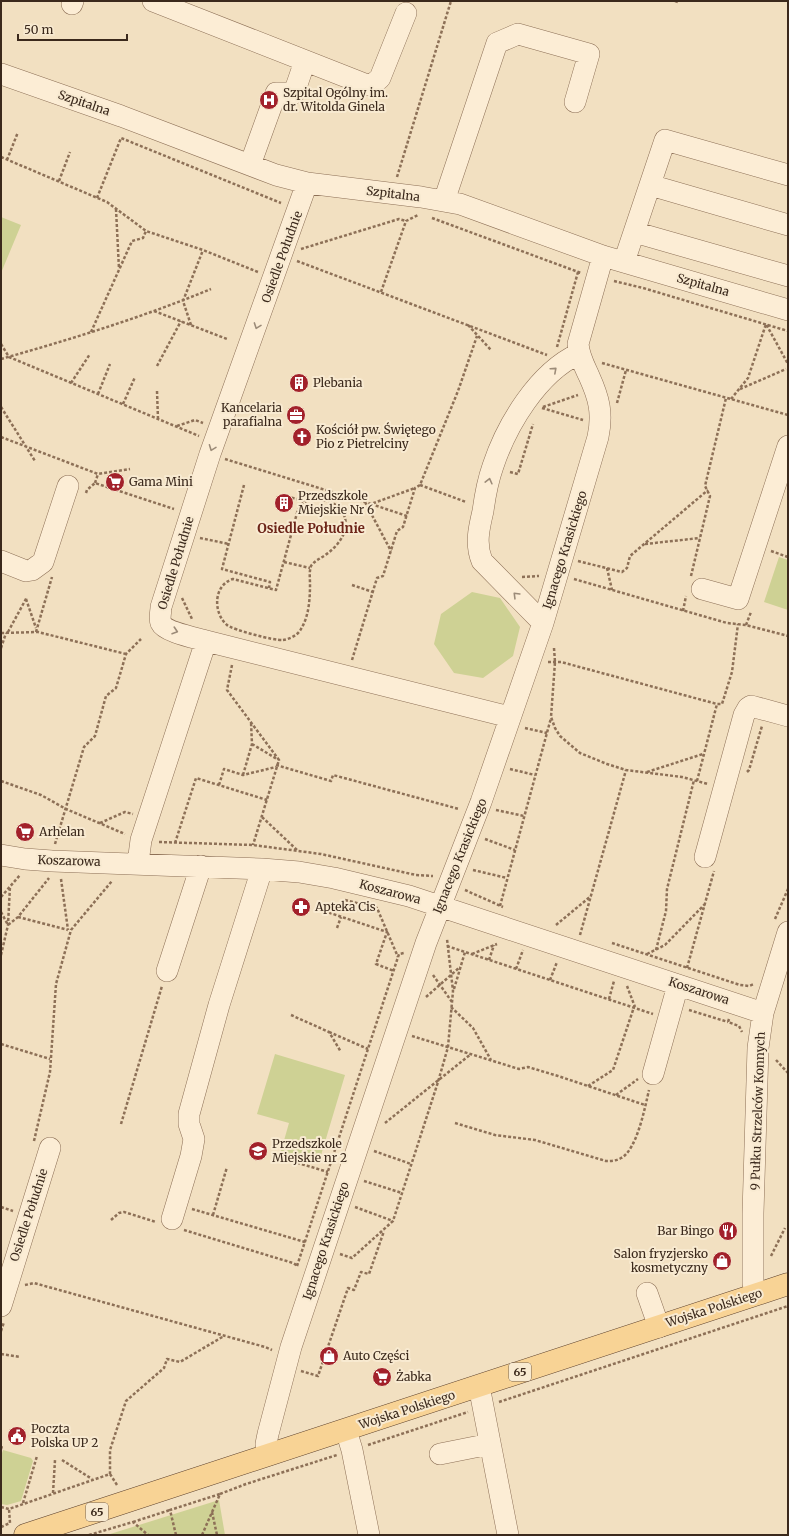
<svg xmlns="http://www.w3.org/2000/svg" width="789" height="1536" font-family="Merriweather,serif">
  <rect width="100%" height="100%" fill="#f2e0c1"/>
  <path fill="#ced194" d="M1 217 21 225 1 273Z
    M779 557 788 560V610L764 602Z
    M472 592 500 598 520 627 513 656 483 678 454 673 434 644 441 614Z
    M275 1054 345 1075 319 1162 281 1151 289 1123 257 1114Z
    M3 1450 31 1458 33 1461 21 1501 7 1505 1 1504V1456Z
    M219 1500 225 1535H107Z"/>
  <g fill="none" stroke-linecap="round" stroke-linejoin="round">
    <defs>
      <path id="minor" d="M153 1 367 85H372L380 78 406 13
        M72 4 73 1
        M1 74 121 116 276 175 307 183 421 197 460 204 603 256 788 310
        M250 165 276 93H294L305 61
        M307 183 210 454 161 607C161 612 159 618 161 623 165 632 196 638 206 641L510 717
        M650 185 788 225
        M444 201 497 43 518 34 589 54 575 102
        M634 232 788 276
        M624 262 665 140 788 175
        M1 561 26 571 32 570 43 562 68 486
        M702 589 738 599 788 446
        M543 623 482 561C475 544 479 528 483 511 485 496 488 480 493 466 507 424 538 373 578 354
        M1 855 25 859 52 861 262 869 299 872 334 878 409 896 763 1013
        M705 857 744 715 748 708 751 706 788 716
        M138 863 141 840 206 641
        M167 971 201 866
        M653 1074 678 985
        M172 1219 191 1156 194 1139 189 1124V1114L219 1005 262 869
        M647 1293 659 1327
        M756 1294 753 1283V1213L758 1048 763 1013 788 932
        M1 1306 50 1148
        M479 1386 508 1535
        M346 1430 352 1450 369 1535
        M440 1454 490 1444
        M268 1455 266 1444 268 1434 291 1347 426 943 481 802 543 623 598 437C603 413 599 398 589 376 584 365 579 356 578 344L603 256"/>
      <path id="major" d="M25 1535 788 1284"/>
    </defs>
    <use href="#minor" stroke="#8d7057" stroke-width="22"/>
    <use href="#major" stroke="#5a3e2b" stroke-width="23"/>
    <path stroke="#8d7057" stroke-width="2.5" stroke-dasharray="3 2" stroke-linecap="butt" d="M675 1 678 2
      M1 157 107 202 146 231 203 250 258 272
      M7 160 18 132
      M397 177 451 1
      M59 181 70 152
      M97 198 121 138 281 203
      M116 209 119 269
      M432 218 581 273
      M301 249 399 219 406 221
      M297 261 547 355
      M614 281 643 288 788 331
      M381 292 406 221 418 215
      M154 311 227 339
      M191 325 183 301 203 250
      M468 325 491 350
      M91 332 132 241 143 238 146 231
      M1 344 9 357 199 436
      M557 347 578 272
      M1 359C72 339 143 317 211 289
      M602 363 788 415
      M157 366 181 321
      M71 383 90 354
      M740 389 786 369
      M157 391 158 419
      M98 394 110 364
      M731 399 748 378 766 324 788 364
      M617 403 626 370
      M123 404 135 377
      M1 407 35 461
      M543 407 578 395
      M542 408 583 420
      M177 426 195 420 203 423
      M1 437 98 474 130 469
      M225 459 371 504 415 488
      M510 472 518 474 533 424
      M95 483 98 474
      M244 485 222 569 270 582 269 588
      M420 485 466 502
      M86 493 87 490 95 483 174 509
      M282 495 304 501
      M314 499C325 500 337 502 343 513 351 528 340 544 328 553 322 558 315 560 311 566 309 572 310 578 310 584 310 599 309 616 301 629 298 635 290 639 283 640 275 641 233 630 227 625 213 613 213 585 233 579L276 590 297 513C301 503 304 501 314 499Z
      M365 502 391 551
      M371 504 407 516
      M200 538 229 544
      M645 544 700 538
      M771 551 788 557
      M578 561 622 572 627 568 630 556 708 490
      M284 562 310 568
      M607 568 612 590
      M691 576 710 496 705 486 726 398
      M522 577 539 576
      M574 579 727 623 746 625 788 636
      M352 585 373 592
      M182 598 192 619
      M26 599 36 628
      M683 611 686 596
      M746 625 751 612
      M8 632 27 597
      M36 632 52 577
      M1 633 38 632 126 654
      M1 648 6 633
      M554 648 555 662 551 717 555 728 560 736 580 753 607 764 626 770 682 777 708 784
      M352 660 377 578 383 576 397 531 403 527 415 488 420 485 458 391 477 336
      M548 662H561L717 704H722L732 672 738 624
      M232 665 227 690 279 760 253 845
      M525 728 547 733
      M252 744 277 759
      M276 765 331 781 333 775 459 809
      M510 769 535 775
      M647 772 703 754
      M747 772 749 770 762 726
      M243 775 252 744 251 722
      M1 781 41 795 66 809 125 834
      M697 781 717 704
      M219 785 224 769 243 775 276 767
      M496 810 524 816
      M262 817 297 850
      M100 823 125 812 133 814
      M485 839 515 850
      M159 842 253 845 321 854 416 875 433 876
      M175 843 196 778 267 800
      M55 844 84 747 95 736 106 696 116 688 126 654 141 639
      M473 870 507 878
      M61 879 68 930
      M465 890 503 907
      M1 897 20 875
      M345 900 377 908 398 957
      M500 906 551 718
      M324 911 387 932 376 964 394 971
      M1 912 8 925 18 917 49 878
      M18 917 68 930
      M775 919 788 889
      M556 925 591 896
      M337 928 341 917
      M580 935 626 770
      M612 943 740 985 749 986 754 984
      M447 946 653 1014
      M656 950 666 911 667 889 694 780
      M472 954 497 944
      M647 954 665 945 705 904
      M1 955 8 925 10 886
      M489 960 494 945
      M687 968 714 871
      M516 969 523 950
      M433 975 452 1002
      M550 980 557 962
      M627 986 635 1007
      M454 989 465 952
      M426 997 460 967
      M609 999 614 981
      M451 1007 473 1028 491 1060
      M689 1010 728 1022
      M291 1015 329 1032 341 1052
      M729 1019 728 1022 739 1026 742 1032
      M329 1032 368 1049
      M412 1036 519 1069 528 1067 558 1076 645 1105
      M1 1044 50 1059
      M776 1060 788 1073
      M588 1086 613 1070 634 1007
      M616 1095 638 1079
      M385 1123 471 1054
      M455 1123 495 1135 535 1140 606 1161C611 1161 616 1161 621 1158 637 1150 645 1107 649 1090
      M121 1124 162 986
      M34 1141 50 1072 56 984 71 930 112 881
      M374 1151 411 1164
      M278 1157 328 1172
      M364 1181 402 1193
      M1 1207 13 1211
      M355 1207 393 1221
      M192 1209 305 1242
      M213 1215 227 1167
      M111 1220 119 1213 124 1212 156 1222
      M184 1230 293 1263 298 1266
      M340 1254 352 1258 393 1221 438 1082 448 1047 453 991 447 939
      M771 1256 785 1228
      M297 1266 399 954 404 953
      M25 1285 34 1283 265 1347 272 1350
      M1 1331 4 1322
      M1 1354 20 1357
      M301 1371 318 1376 348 1288 354 1290 361 1272 369 1274 384 1231
      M499 1402 788 1306
      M368 1445 468 1412
      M1 1449 2 1446
      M62 1460 92 1479
      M110 1474 117 1485
      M53 1493 55 1460
      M220 1494 246 1484 337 1455
      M23 1503 37 1456
      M1 1507 9 1509 110 1474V1450L126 1401 164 1368 167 1359 180 1362 224 1336
      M212 1512 217 1535
      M133 1522 170 1510
      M1 1527 10 1523 9 1509
      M89 1535 133 1522 148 1535
      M176 1535 170 1510 220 1494 202 1535"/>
    <use href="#minor" stroke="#fcedd5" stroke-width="21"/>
    <use href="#major" stroke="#f8d395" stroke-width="22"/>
  </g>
  <defs><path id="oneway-chevron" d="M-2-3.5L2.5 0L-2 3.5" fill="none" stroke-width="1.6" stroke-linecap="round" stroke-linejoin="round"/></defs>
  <g stroke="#9c8b78">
    <use href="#oneway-chevron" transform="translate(257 326) rotate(110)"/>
    <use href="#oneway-chevron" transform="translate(554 370) rotate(-42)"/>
    <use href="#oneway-chevron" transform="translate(212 448) rotate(111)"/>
    <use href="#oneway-chevron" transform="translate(489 481) rotate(-76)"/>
    <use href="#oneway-chevron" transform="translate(516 595) rotate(-135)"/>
    <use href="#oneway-chevron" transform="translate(175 631) rotate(18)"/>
  </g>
  <defs>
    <symbol id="hospital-disc" viewBox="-11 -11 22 22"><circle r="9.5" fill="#a2212b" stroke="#f8ead1"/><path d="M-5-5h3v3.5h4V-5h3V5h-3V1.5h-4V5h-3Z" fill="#fff"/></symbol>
    <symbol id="building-disc" viewBox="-11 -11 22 22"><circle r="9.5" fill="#a2212b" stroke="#f8ead1"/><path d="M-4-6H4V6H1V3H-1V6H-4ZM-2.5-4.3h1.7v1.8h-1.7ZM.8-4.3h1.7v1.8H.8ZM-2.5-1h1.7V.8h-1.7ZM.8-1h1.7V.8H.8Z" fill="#fff"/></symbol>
    <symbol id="office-disc" viewBox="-11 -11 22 22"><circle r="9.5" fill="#a2212b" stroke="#f8ead1"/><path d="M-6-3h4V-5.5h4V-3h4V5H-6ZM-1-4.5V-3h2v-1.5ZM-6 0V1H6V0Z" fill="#fff"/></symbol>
    <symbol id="church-disc" viewBox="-11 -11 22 22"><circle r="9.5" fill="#a2212b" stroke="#f8ead1"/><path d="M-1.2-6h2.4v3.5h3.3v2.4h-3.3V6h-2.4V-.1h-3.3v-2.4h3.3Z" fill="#fff"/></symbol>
    <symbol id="supermarket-disc" viewBox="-11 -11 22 22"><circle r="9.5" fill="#a2212b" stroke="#f8ead1"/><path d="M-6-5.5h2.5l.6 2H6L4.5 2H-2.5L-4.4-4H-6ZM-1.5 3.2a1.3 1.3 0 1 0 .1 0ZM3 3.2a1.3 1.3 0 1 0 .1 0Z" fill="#fff"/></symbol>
    <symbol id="pharmacy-disc" viewBox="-11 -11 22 22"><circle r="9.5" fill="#a2212b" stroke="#f8ead1"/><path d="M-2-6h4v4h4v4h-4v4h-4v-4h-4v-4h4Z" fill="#fff"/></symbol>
    <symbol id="school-disc" viewBox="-11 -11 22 22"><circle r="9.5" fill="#a2212b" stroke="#f8ead1"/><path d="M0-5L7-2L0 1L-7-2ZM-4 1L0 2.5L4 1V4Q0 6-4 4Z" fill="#fff"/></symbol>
    <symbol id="restaurant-disc" viewBox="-11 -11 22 22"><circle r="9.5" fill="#a2212b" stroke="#f8ead1"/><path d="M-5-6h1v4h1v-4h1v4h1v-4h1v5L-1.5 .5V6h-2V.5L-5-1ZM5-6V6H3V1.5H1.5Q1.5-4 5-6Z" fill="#fff"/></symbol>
    <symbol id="shop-disc" viewBox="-11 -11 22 22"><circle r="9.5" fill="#a2212b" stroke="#f8ead1"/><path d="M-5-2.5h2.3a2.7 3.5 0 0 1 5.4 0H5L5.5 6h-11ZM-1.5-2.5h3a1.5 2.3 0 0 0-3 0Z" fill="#fff"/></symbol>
    <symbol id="civic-disc" viewBox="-11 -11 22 22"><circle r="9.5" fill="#a2212b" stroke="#f8ead1"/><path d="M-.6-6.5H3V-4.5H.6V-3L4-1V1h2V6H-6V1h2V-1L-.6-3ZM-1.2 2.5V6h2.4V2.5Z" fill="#fff"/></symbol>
  </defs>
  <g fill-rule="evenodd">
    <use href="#hospital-disc" x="258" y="89" width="22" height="22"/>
    <use href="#building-disc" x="288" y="372" width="22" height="22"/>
    <use href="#office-disc" x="285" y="404" width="22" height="22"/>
    <use href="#church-disc" x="291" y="426" width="22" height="22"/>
    <use href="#supermarket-disc" x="104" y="471" width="22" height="22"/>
    <use href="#building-disc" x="273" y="492" width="22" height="22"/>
    <use href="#supermarket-disc" x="14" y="821" width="22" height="22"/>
    <use href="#pharmacy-disc" x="290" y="896" width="22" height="22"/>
    <use href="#school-disc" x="247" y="1140" width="22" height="22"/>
    <use href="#restaurant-disc" x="717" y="1220" width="22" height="22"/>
    <use href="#shop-disc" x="711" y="1250" width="22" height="22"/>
    <use href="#shop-disc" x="318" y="1345" width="22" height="22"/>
    <use href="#supermarket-disc" x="371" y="1366" width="22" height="22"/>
    <use href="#civic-disc" x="6" y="1425" width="22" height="22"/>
  </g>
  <g text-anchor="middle" stroke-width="4" stroke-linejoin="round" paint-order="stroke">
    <g fill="#f8ead1" stroke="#746352" stroke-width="1">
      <rect x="509" y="1363" width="22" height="18" rx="3"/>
      <rect x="86" y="1503" width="22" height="18" rx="3"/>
    </g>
    <g font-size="11" font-weight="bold" fill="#3b291c">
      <text x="520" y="1376">65</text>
      <text x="97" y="1516">65</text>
    </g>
    <g font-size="12" fill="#3b291c" stroke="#f8ead1" text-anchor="start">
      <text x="283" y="97">Szpital Ogólny im.<tspan x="283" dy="14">dr. Witolda Ginela</tspan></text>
      <text x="313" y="387">Plebania</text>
      <text x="282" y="412" text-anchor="end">Kancelaria<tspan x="282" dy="14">parafialna</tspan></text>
      <text x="316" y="434">Kościół pw. Świętego<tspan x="316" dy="14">Pio z Pietrelciny</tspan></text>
      <text x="129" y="486">Gama Mini</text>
      <text x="298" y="500">Przedszkole<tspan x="298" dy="14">Miejskie Nr 6</tspan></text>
      <text x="39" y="836">Arhelan</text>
      <text x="315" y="911">Apteka Cis</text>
      <text x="272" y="1148">Przedszkole<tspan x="272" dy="14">Miejskie nr 2</tspan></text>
      <text x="714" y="1235" text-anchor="end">Bar Bingo</text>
      <text x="708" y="1258" text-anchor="end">Salon fryzjersko<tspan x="708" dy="14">kosmetyczny</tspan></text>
      <text x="343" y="1360">Auto Części</text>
      <text x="396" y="1381">Żabka</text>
      <text x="31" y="1433">Poczta<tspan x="31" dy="14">Polska UP 2</tspan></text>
    </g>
    <g font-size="12" fill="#3b291c" stroke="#f8ead1">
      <text transform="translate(84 103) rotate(19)" y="4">Szpitalna</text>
      <text transform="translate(393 194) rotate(7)" y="4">Szpitalna</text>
      <text transform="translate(282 257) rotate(-70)" y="4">Osiedle Południe</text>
      <text transform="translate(703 285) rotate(16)" y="4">Szpitalna</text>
      <text transform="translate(565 550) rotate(-73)" y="4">Ignacego Krasickiego</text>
      <text transform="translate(176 563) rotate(-73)" y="4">Osiedle Południe</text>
      <text transform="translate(460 856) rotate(-68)" y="4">Ignacego Krasickiego</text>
      <text transform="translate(69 861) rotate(2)" y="4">Koszarowa</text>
      <text transform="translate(390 892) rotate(15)" y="4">Koszarowa</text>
      <text transform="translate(699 991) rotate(18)" y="4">Koszarowa</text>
      <text transform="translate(758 1111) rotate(-88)" y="4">9 Pułku Strzelców Konnych</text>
      <text transform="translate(29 1215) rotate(-72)" y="4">Osiedle Południe</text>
      <text transform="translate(326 1241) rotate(-72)" y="4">Ignacego Krasickiego</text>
      <text transform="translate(714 1308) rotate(-18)" y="4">Wojska Polskiego</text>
      <text transform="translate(407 1410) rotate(-18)" y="4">Wojska Polskiego</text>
    </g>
    <g font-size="13" font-weight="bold" fill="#6c2418" stroke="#f8ead1">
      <text x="311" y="533">Osiedle Południe</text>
    </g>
  </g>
  <rect width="789" height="1536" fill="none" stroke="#3b291c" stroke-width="4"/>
  <path d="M18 34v6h109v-6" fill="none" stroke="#3b291c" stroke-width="2"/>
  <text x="24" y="34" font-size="12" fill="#3b291c" stroke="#f8ead1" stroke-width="3" paint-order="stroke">50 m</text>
</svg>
